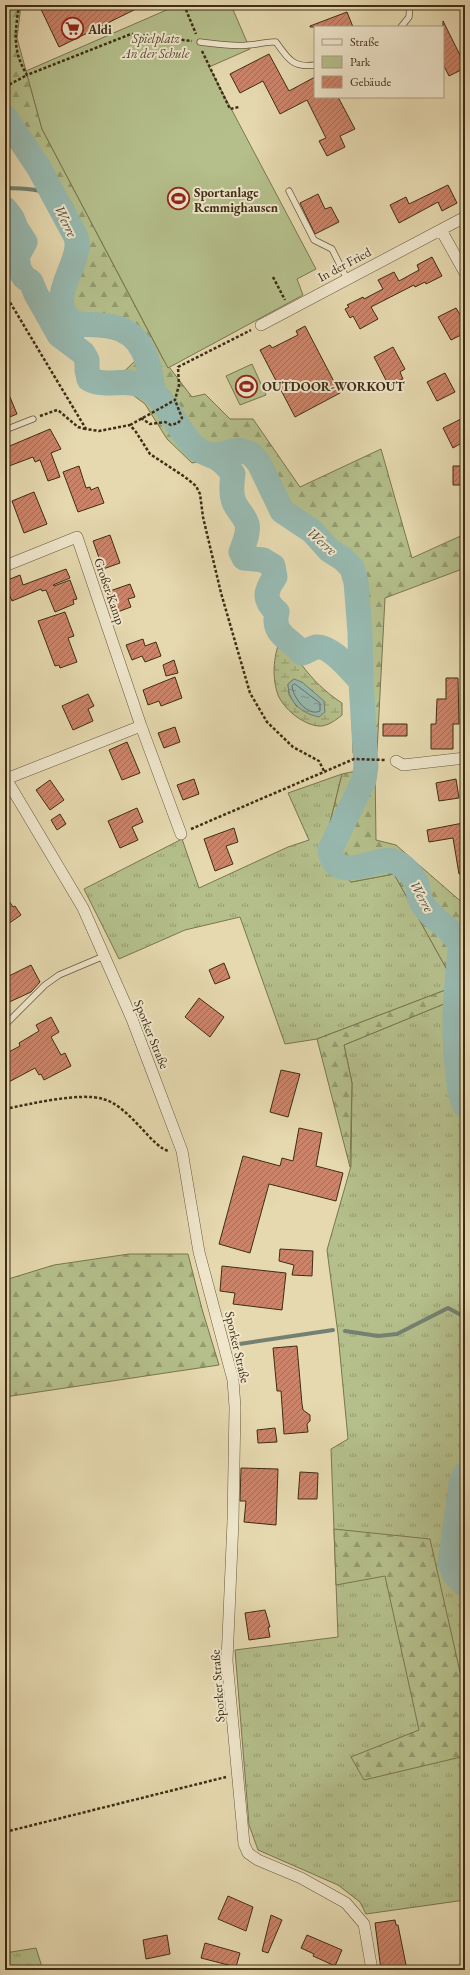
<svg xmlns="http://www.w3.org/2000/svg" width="470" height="1975" font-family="'EB Garamond',serif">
  <defs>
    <pattern id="grass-tufts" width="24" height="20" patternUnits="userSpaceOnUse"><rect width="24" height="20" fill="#b4bf8b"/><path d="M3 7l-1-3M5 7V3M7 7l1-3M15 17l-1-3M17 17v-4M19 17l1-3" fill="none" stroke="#949c70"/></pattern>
    <pattern id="forest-firs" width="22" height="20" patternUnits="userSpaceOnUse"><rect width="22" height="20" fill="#b4bf8b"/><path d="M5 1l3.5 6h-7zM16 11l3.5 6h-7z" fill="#949c70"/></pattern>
    <pattern id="wetland-marsh" width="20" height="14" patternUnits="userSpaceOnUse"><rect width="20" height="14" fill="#b4bf8b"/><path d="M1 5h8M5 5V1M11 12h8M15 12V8" fill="none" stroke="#949c70"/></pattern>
    <pattern id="water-ripples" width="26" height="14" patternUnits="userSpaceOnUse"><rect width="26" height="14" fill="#97b9b0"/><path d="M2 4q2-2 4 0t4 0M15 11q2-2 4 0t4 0" fill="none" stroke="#7d978e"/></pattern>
    <pattern id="building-hatch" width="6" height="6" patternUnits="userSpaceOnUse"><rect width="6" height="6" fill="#cb846a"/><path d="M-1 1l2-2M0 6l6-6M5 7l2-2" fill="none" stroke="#a66c56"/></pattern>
  </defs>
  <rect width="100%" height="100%" fill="#e6d9b0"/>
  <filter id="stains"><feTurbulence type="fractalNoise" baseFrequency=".005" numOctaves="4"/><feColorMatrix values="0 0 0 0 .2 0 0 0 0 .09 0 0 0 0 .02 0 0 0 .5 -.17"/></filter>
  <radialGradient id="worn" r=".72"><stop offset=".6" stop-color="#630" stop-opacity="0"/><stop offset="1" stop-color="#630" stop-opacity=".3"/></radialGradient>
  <path fill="url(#grass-tufts)" stroke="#7a7650" d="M342 774 322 855 351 882 394 874 456 986 317 1039 285 1044 240 917 185 930 119 959 84 889 182 839 199 888 288 847 309 840 288 793Z
    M456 999 465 1083V1463L461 1469 456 1567 465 1578V1900L366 1914 360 1902 338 1885 258 1850 249 1825 235 1650 338 1637 331 1449 348 1439 338 1334 327 1250 351 1166 352 1083 344 1045Z
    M36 1948 43 1970H5V1953Z"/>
  <path fill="url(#forest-firs)" stroke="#7a7650" d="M5 5H21L17 38 42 129 163 359 192 397 205 394 230 419H253L300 487 381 449 412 558 465 534V568L385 598 377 752 353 753 348 579 323 543 277 502 248 452 192 463 167 439 145 404 114 381 136 360 129 341 69 331 53 300 69 241 5 118Z
    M375 767 376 840 396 845 465 905V1085L456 1050V999L344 1045 352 1083 350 1167 317 1039 456 986 394 874 351 882 322 855 342 774Z
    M129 1254H188L202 1309 219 1365 5 1397V1280L54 1265Z
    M465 1463V1503L463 1507 465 1578 456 1567 447 1530 461 1469Z
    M334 1529 430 1539 465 1694V1756L364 1780 351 1757 419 1730 385 1576 336 1585Z"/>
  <path fill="url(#wetland-marsh)" stroke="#7a7650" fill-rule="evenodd" d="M282 635 302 653 301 664C313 680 325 692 342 703V715C336 720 327 727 318 726 302 724 284 709 278 695 271 675 274 653 282 635ZM294 679 313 691 297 707 289 695 288 684Z"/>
  <path fill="#b4bf8b" stroke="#7a7650" d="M178 5H231L250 49 209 67 316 269 297 279 303 295 168 368 42 129 26 71Z
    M252 364 266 395 240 405 226 376Z"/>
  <path fill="url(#water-ripples)" stroke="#748172" d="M294 679 302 682 324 701 325 712 319 717C301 713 289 703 288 684Z"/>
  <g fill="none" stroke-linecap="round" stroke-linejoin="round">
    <path stroke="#6b7362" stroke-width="1" d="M295 684 320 703V711C308 717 293 698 292 686Z"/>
    <path stroke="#748172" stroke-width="4" d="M5 188C21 188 40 189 54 195
      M80 351 83 324
      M345 1331 378 1336 397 1334 448 1308 465 1317
      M233 1345 333 1330"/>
    <path stroke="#97b9b0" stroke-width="25" d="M5 117 39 168 75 235C76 237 77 241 77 244 78 269 42 304 76 324 88 325 101 324 113 327 144 333 150 365 153 391
      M5 209 12 218 16 228 25 242 17 257 19 269 24 277 31 282 36 294 59 335 83 353 87 360V370L89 379C107 388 123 378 140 385 168 395 175 430 196 448 202 453 206 453 212 456 221 459 228 467 233 474 232 481 231 495 234 502 237 510 244 515 247 524 249 532 244 544 241 552L244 558 263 560 273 566 275 577C265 591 263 600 277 612 271 635 291 639 302 653 307 652 311 648 316 647 331 645 351 671 361 681
      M213 456 239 450 251 454 259 463 282 511 312 531 329 550 343 559 352 568 356 582 360 632 361 681 366 766 364 780 330 850C336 886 376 856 393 861 403 864 413 875 417 884 418 889 418 894 420 899 426 913 438 920 449 930 453 935 457 940 461 944 456 988 452 1030 458 1073 459 1085 460 1096 465 1106
      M465 1474 461 1484 450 1564 455 1575 465 1585"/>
  </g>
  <path fill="url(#building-hatch)" stroke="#3f2d15" d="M39 5H144L59 47Z
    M347 12 353 27H310V26Z
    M443 21 465 65V68L449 76 443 64Z
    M269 54 289 91 315 77V97H338L355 129 340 136 345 147 327 156 319 141 326 138 307 100 280 114 263 81 240 93 230 74Z
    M448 185 457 203 442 211 438 202 399 223 390 205 406 197 409 204Z
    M318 194 325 209 331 207 339 222 315 234 300 203Z
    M432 257 442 276 426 284 425 282 415 287 414 285 371 307 378 319 360 329 353 316 350 318 345 309 349 307 347 305 363 297 364 299 383 289 378 280 394 272 399 281 419 270 417 265Z
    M456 308 462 318 465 316V333L451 340 438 317Z
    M305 326 340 393 295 417 260 350 270 345 272 348 298 335 296 331Z
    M393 347 405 369 400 372 403 379 389 386 374 357Z
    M445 373 455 392 437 401 427 382Z
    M5 385 17 414 5 419Z
    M465 417V441L453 448 443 428Z
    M50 429 61 449 51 453 60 477 48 481 40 460 35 462 33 457 9 466 5 458V448Z
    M79 466 86 488 90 487 91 490 98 487 104 503 78 512 63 472Z
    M453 466H465V485H453Z
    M34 492 47 524 24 533 12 501Z
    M110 535 120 563 103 569 93 541Z
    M66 569 70 578 53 585 54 586 70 580 77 599 73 600 74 604 55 612 46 590 42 591 41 589 12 601 9 594 5 581 20 575 23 585Z
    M130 584 135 597 128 599 131 607 115 613 107 592Z
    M65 612 74 636 68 638 77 662 60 668 59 665 55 666 38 621Z
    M143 639 145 646 156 642 161 656 145 662 142 656 132 660 126 645Z
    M174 660 178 673 166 676 163 665Z
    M175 677 182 698 161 706 159 701 148 705 143 690Z
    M446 678H458L459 724H453V749H431V724H436L437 699H446Z
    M88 694 94 706 88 709 93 721 73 730 62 706Z
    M383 724H407V736H383Z
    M175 727 180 742 164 748 158 733Z
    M127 742 140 773 122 780 109 750Z
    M194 779 199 794 183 800 177 785Z
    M456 779 459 798 439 801 436 783Z
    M50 780 64 800 50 810 36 790Z
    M137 808 143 822 132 827 138 840 120 848 108 821Z
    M60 814 66 824 57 830 51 820Z
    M463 823 465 834V873L459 874 453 838 429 842 427 830Z
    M234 828 238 842 226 846 233 864 215 871 204 839Z
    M5 895 13 907 15 906 21 915 5 926Z
    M224 963 230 978 215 984 209 970Z
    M31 965 40 982 31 992 5 1004V978Z
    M199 998 224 1017 210 1037 185 1017Z
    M51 1017 59 1032 51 1037 61 1055 65 1053 71 1066 44 1080 41 1074 39 1075 35 1068 5 1084V1054L20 1046 19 1043 39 1031 36 1025Z
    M281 1070 300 1074 288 1117 270 1112Z
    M299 1128 322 1133 316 1166 343 1173 336 1201 269 1184 250 1253 219 1244 243 1156 280 1166 282 1158 293 1161Z
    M280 1249 313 1251 312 1276 292 1275 294 1265 279 1261Z
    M222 1266 286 1273 282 1310 233 1304 235 1293 220 1291Z
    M297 1346 302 1404 303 1410 310 1415V1421L307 1424 308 1432 284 1434 281 1391H277L273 1348Z
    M275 1428 277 1442 258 1443 257 1430Z
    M241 1468 278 1469 276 1525 244 1522 246 1501H240Z
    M300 1472 318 1473 317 1499H298Z
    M265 1610 270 1627H268L270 1637 249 1640 245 1613Z
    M228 1896 253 1907 246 1931 218 1919Z
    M271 1915 282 1920 268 1953 262 1951Z
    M395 1920 396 1925H398L407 1970H381L375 1923Z
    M167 1935 170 1954 146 1959 143 1940Z
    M307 1935 342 1950 335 1966 313 1956 314 1954 301 1948Z
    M205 1943 240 1953 236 1967 201 1958Z"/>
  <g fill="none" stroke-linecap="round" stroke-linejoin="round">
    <defs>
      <path id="service" d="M401 27 409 17 410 5
        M200 42C216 44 232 47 248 45 258 45 266 41 276 42 288 59 293 68 315 65
        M289 191 314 240 332 249 347 279
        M5 430 33 419
        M5 1025 45 985 59 975 104 956"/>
      <path id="minor" d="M441 230 465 273
        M261 325 465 217
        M5 566 77 537 141 726 181 834
        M396 761 403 765 465 758
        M5 777 83 908 132 1019 156 1082 182 1151 199 1252 233 1380 235 1407 233 1521 227 1661 244 1844 248 1853 258 1860 301 1878 346 1903 364 1924 372 1970
        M6 779 141 726"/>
    </defs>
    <use href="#service" stroke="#69583c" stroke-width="7"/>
    <use href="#minor" stroke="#69583c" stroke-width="12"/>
    <path stroke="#3f2d15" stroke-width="2.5" stroke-dasharray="3 2" stroke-linecap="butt" d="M19 5C15 33 12 50 27 75L131 34 192 41
      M184 5 196 34
      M202 51 230 109 239 107
      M5 87 27 75
      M273 277 285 300
      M5 294 86 429 99 431 130 425 136 432 150 454 185 477 196 486 200 494 203 517 221 593 250 693 267 722 293 747 319 761 325 773
      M40 416 57 410 59 411 78 427 85 429
      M141 418 150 424 165 422 171 425 178 423 182 418 175 400
      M130 425 175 400 179 385 178 367 251 330
      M191 829 354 759 385 760
      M5 1109C30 1104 80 1092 103 1099 130 1106 153 1149 169 1151
      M5 1832 226 1777"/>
    <use href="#service" stroke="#efe6cc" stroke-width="5.5"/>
    <use href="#minor" stroke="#efe6cc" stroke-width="11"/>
  </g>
  <defs>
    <symbol id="supermarket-ring" viewBox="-11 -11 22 22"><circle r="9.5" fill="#efe6cc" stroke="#8f2418" stroke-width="1.5"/><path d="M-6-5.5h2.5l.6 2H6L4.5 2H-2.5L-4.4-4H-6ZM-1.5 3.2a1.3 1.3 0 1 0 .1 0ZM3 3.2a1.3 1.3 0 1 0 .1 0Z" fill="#8f2418"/></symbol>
    <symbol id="stadium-ring" viewBox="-11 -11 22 22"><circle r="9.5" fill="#efe6cc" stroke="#8f2418" stroke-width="1.5"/><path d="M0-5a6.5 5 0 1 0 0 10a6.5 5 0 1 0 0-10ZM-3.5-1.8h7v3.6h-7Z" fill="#8f2418"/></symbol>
  </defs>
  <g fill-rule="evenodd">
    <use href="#supermarket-ring" x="60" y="16" width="25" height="25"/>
    <use href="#stadium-ring" x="166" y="186" width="25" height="25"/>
    <use href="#stadium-ring" x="234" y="374" width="25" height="25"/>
  </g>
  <g text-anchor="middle" stroke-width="4" stroke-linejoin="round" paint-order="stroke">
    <g font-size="13" font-weight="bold" fill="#3f2d15" stroke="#efe6cc" text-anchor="start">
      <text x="88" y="34">Aldi</text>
      <text x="194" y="197">Sportanlage<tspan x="194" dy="15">Remmighausen</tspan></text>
      <text x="262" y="391">OUTDOOR-WORKOUT</text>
    </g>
    <g font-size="13" font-style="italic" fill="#564a2d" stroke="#efe6cc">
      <text x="156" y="43">Spielplatz<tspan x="156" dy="15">An der Schule</tspan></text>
    </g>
    <g font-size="13" fill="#3f2d15" stroke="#efe6cc">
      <text transform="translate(344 264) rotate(-28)" y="5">In der Fried</text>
      <text transform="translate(110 591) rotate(71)" y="5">Großer Kamp</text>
      <text transform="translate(152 1034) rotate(68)" y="5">Sporker Straße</text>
      <text transform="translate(238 1347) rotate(77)" y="5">Sporker Straße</text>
      <text transform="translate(217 1686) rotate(-94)" y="5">Sporker Straße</text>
    </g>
    <g font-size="14" font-style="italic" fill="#514934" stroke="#efe6cc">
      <text transform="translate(66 221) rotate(64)" y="5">Werre</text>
      <text transform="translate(322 541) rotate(41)" y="5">Werre</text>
      <text transform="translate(422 896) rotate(61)" y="5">Werre</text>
    </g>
  </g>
  <rect width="470" height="1975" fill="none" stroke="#e6d9b0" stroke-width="20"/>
  <rect x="6" y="6" width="458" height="1963" fill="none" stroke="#3f2d15" stroke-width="2"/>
  <rect x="10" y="10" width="450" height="1955" fill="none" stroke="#3f2d15"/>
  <rect x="314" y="26" width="130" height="72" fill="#efe6cc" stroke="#a99c83"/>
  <rect x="322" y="39" width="20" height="6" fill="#efe6cc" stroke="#a99c83"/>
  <text x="350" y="46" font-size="12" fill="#3f2d15">Straße</text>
  <rect x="322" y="56" width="20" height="12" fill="#b4bf8b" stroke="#a99c83"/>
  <text x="350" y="66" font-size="12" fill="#3f2d15">Park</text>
  <rect x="322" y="76" width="20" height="12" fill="url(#building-hatch)" stroke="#a99c83"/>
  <text x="350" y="86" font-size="12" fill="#3f2d15">Gebäude</text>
  <rect width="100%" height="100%" filter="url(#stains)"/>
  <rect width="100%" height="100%" fill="url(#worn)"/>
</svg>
